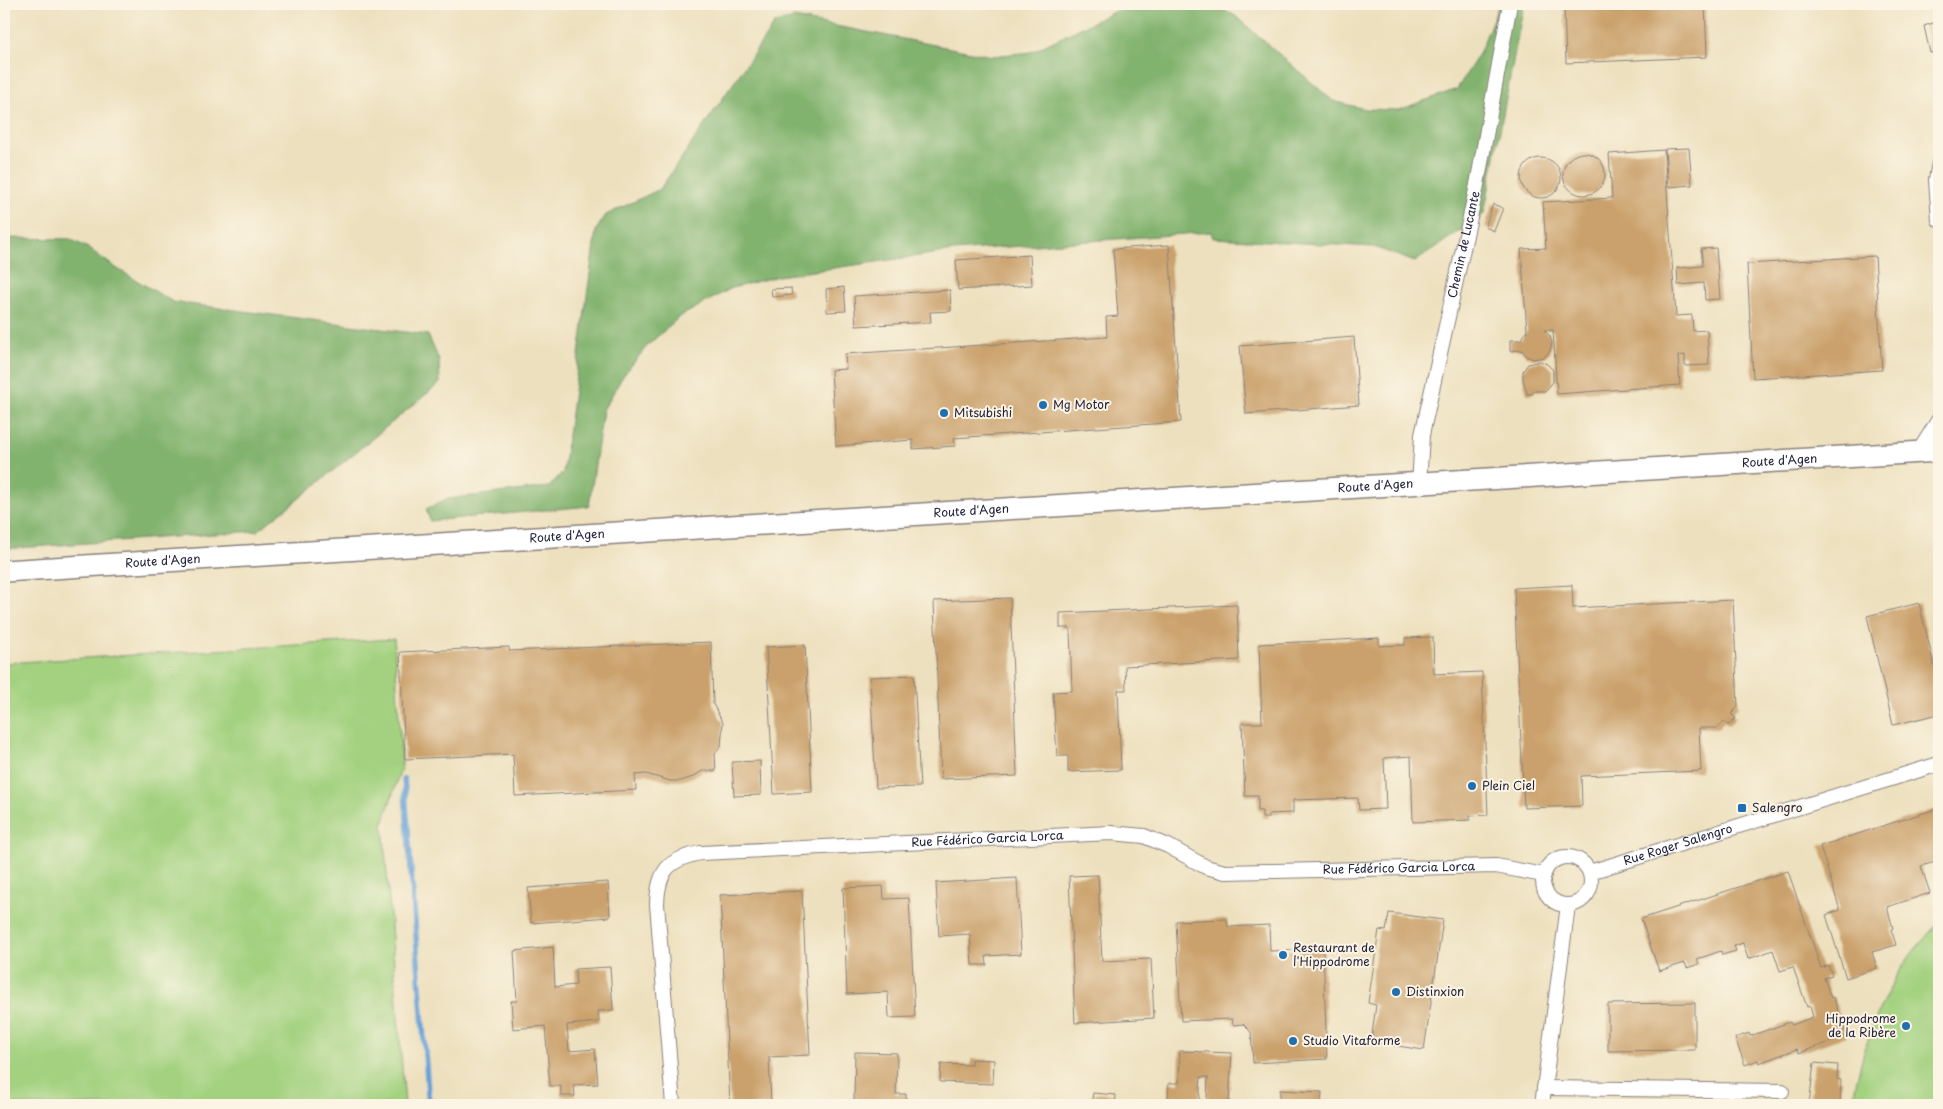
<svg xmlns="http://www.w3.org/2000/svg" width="1943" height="1109" font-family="'Playpen Sans',sans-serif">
  <rect width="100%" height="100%" fill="#fcf5e5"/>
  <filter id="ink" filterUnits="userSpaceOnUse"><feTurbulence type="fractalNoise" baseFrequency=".02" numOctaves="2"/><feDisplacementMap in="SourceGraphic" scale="10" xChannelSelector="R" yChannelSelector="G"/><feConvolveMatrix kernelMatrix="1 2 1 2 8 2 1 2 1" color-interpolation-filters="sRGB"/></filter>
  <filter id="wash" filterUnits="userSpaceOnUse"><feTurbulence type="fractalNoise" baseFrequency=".0096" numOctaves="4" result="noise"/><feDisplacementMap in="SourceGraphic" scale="20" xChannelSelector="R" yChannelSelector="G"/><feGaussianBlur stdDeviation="1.12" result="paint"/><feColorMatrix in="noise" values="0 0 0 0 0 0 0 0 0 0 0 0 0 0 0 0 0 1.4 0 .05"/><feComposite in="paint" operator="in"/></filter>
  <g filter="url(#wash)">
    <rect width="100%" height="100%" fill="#ede0be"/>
    <path fill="#a3d17f" stroke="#627a5d" d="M394 639 402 766 383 823 405 1105H4V663Z
      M1939 922V1105H1852C1860 1057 1876 1007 1903 966 1913 950 1927 936 1939 922Z"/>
    <path fill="#82b36e" stroke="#526a54" d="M1130 4H1206L1233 14 1333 101 1365 109 1399 110 1457 89 1479 54 1499 4H1524L1484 214 1415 262 1374 247 1213 238 1211 232 953 251 778 276 732 288 679 317 647 346 623 376 603 410 589 506 430 521 426 509 446 499 549 487 563 472 596 230 606 215 660 189 775 23 794 18 992 56 1031 52Z
      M4 238 70 239 88 248 116 268 173 302 428 335 439 360 440 383 296 501 257 531 4 549Z"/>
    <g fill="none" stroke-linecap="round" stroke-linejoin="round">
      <path stroke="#66a0d6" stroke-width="5.5" d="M404 779 429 1105"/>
    </g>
    <g id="blocks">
      <path fill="#caa16c" d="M1639 4H1705L1707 57 1566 63 1564 7Z
        M1939 21V51L1930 53 1924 26Z
        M1689 148 1692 185 1668 187 1665 149Z
        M1664 150 1676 316 1692 315 1693 331 1707 330 1709 365 1685 366V355L1678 356 1680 385 1557 394 1553 330H1544L1550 336 1552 343 1550 351 1545 357 1533 359 1526 356 1522 350 1510 351V340H1521L1527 331 1521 249 1546 248 1543 202 1612 198 1609 154Z
        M1563 174a21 21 0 1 1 42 0a21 21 0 1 1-42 0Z
        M1521 178a20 20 0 1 1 40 0a20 20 0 1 1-40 0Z
        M1493 204 1503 208 1494 231 1485 227Z
        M1169 245 1181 422 954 438 955 446 913 449V440L836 446 831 370 846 369 845 354 1107 337 1106 317 1118 316 1113 249Z
        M1716 248 1720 299 1705 300 1704 283 1678 285 1677 268 1703 266 1701 249Z
        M1030 255 1032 285 958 290 956 260Z
        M1875 256 1882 370 1753 378 1747 264Z
        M844 287 846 311 827 312 826 289Z
        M791 288 792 295 772 297 771 289Z
        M950 290 951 311 930 312 931 322 856 326 854 296Z
        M1354 337 1359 405 1246 414 1240 346Z
        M1540 361 1547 364 1553 370V382L1545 391H1533V394H1527L1523 379V371L1528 364Z
        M1572 585 1573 608 1733 600 1738 707 1731 714 1736 718 1728 725 1724 721 1718 728H1699L1701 771 1581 776 1582 806 1524 808 1514 588Z
        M1010 598 1017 776 941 779 934 601Z
        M1919 603 1939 685V714L1893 725 1867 616Z
        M1237 605 1239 660 1125 666 1126 690H1118L1121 770 1068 772V756H1057L1053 692 1072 691 1070 628H1060V613Z
        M1433 637 1434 674 1482 672 1488 815 1470 816V820L1413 822 1411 756 1384 758 1386 809 1359 810 1358 798 1293 800V813L1269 814V818H1262V811H1258V796H1245L1242 723H1262L1259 644 1379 638V646L1405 645V638Z
        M711 642 713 704 723 723 721 746 715 754 716 771H702L693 777 681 781H670L646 774 635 775 636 790 515 796 513 754 405 759 400 652 509 647V651Z
        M805 645 812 792 774 794 766 647Z
        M914 675 920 787 876 788 870 677Z
        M760 761 761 795 734 796 732 762Z
        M1939 808V861L1921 866 1930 893 1887 907 1893 928 1891 929 1896 945 1872 952 1877 968 1846 978 1826 915 1840 910 1820 846Z
        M1788 871 1821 968 1828 965 1832 975 1824 978 1831 998 1833 997 1847 1036 1799 1053 1797 1049 1759 1063 1758 1060 1745 1065 1735 1038 1749 1033 1750 1036 1790 1022 1792 1025 1813 1017 1810 1006 1807 1007 1793 967 1780 971 1773 950 1748 959 1743 943 1734 946 1736 951 1722 955 1721 951 1697 959 1699 964 1687 968 1685 963 1659 971 1641 919Z
        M1098 875 1102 961 1151 959 1154 1018 1075 1023 1069 876Z
        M1017 878 1021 954 986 956 987 965H972L970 934 939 936 936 883Z
        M608 882 610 917 531 923 528 888Z
        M883 886 884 899 909 898 915 1017 889 1018 888 992 847 994 843 888Z
        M802 891 810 1055 769 1057 771 1105H730L720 895Z
        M1389 913 1443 920 1424 1050 1371 1042 1376 1005 1368 1003 1379 930 1386 931Z
        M1227 919 1228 927 1269 925 1270 951 1323 949 1327 1059 1253 1063 1251 1032 1243 1024 1233 1025 1232 1019 1181 1021 1176 921Z
        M553 947 555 987 576 985 575 969 610 967 613 1010 598 1011 599 1022 567 1025 569 1051 595 1049 598 1084 574 1085 575 1096H561V1086H550L545 1026 513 1029 511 1001H517L514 951Z
        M1695 1003V1050L1608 1051V1004Z
        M1180 1051 1232 1053 1229 1102 1207 1101 1208 1077H1201L1199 1101 1168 1099 1169 1083H1179Z
        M855 1052 897 1053 896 1094H906V1105H854Z
        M971 1059 994 1060 993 1084 940 1082 941 1064 971 1065Z
        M1814 1063 1838 1065 1837 1079 1841 1080 1840 1105H1809Z
        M1280 1090 1322 1092 1321 1105H1280Z
        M1093 1093 1116 1095 1115 1105H1091Z
        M1043 1100 1074 1104V1105H1042Z"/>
    </g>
  </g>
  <g filter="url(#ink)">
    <use href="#blocks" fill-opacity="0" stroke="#88817c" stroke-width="1"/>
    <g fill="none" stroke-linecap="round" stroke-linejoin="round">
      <defs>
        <g id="minor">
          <path d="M1939 163 1936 180 1939 220"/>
          <path d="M1918 453 1939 419"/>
          <path id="s1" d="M1419 485 1422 435 1476 190 1510 4"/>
          <circle cx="1567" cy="881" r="24"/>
          <path id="s2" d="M1590 872 1939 764"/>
          <path d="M1544 1088 1782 1091"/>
          <path id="s3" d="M673 1105 657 904C658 870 669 859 701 853L1111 833 1144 836 1168 846 1206 867 1225 872 1496 866 1543 875"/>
          <path d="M1542 1105 1568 905"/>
        </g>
        <g id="primary">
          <path id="s4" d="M4 571 1939 451"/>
        </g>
      </defs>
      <use href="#minor" stroke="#88817c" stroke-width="16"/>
      <use href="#primary" stroke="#88817c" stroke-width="24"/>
      <use href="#minor" stroke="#fff" stroke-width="14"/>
      <use href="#primary" stroke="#fff" stroke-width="21"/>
    </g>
  </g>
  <g fill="#1f6fb2" stroke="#fcf5e5" stroke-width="2">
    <circle cx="1043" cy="405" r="5"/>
    <circle cx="944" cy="413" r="5"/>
    <circle cx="1472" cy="786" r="5"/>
    <rect x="1737" y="803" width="10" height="10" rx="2.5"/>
    <circle cx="1283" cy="955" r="5"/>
    <circle cx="1396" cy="992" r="5"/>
    <circle cx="1906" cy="1026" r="5"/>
    <circle cx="1293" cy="1041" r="5"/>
  </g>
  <g text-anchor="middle" stroke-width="4" stroke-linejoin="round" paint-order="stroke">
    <g font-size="12" fill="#22223b" stroke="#fcf5e5">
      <text dy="4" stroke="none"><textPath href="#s1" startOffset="245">Chemin de Lucante</textPath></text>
      <text dy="4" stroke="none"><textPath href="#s4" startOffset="1779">Route d'Agen</textPath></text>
      <text dy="4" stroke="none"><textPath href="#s4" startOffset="1374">Route d'Agen</textPath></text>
      <text dy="4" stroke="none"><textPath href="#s4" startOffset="969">Route d'Agen</textPath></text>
      <text dy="4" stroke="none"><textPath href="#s4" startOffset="564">Route d'Agen</textPath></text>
      <text dy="4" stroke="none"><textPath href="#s4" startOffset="159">Route d'Agen</textPath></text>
      <text dy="4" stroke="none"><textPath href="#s3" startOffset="564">Rue Fédérico Garcia Lorca</textPath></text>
      <text dy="4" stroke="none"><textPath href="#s2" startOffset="92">Rue Roger Salengro</textPath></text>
      <text dy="4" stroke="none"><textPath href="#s3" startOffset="984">Rue Fédérico Garcia Lorca</textPath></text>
    </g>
    <g font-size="12" fill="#22223b" stroke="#fcf5e5" text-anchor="start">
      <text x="1053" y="409">Mg Motor</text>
      <text x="954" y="417">Mitsubishi</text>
      <text x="1482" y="790">Plein Ciel</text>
      <text x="1752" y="812">Salengro</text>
      <text x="1293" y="952">Restaurant de<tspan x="1293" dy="14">l'Hippodrome</tspan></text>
      <text x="1406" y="996">Distinxion</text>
      <text x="1896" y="1023" text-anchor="end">Hippodrome<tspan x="1896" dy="14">de la Ribère</tspan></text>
      <text x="1303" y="1045">Studio Vitaforme</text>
    </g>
  </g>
  <rect width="1943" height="1109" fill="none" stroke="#fcf5e5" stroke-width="20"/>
</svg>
